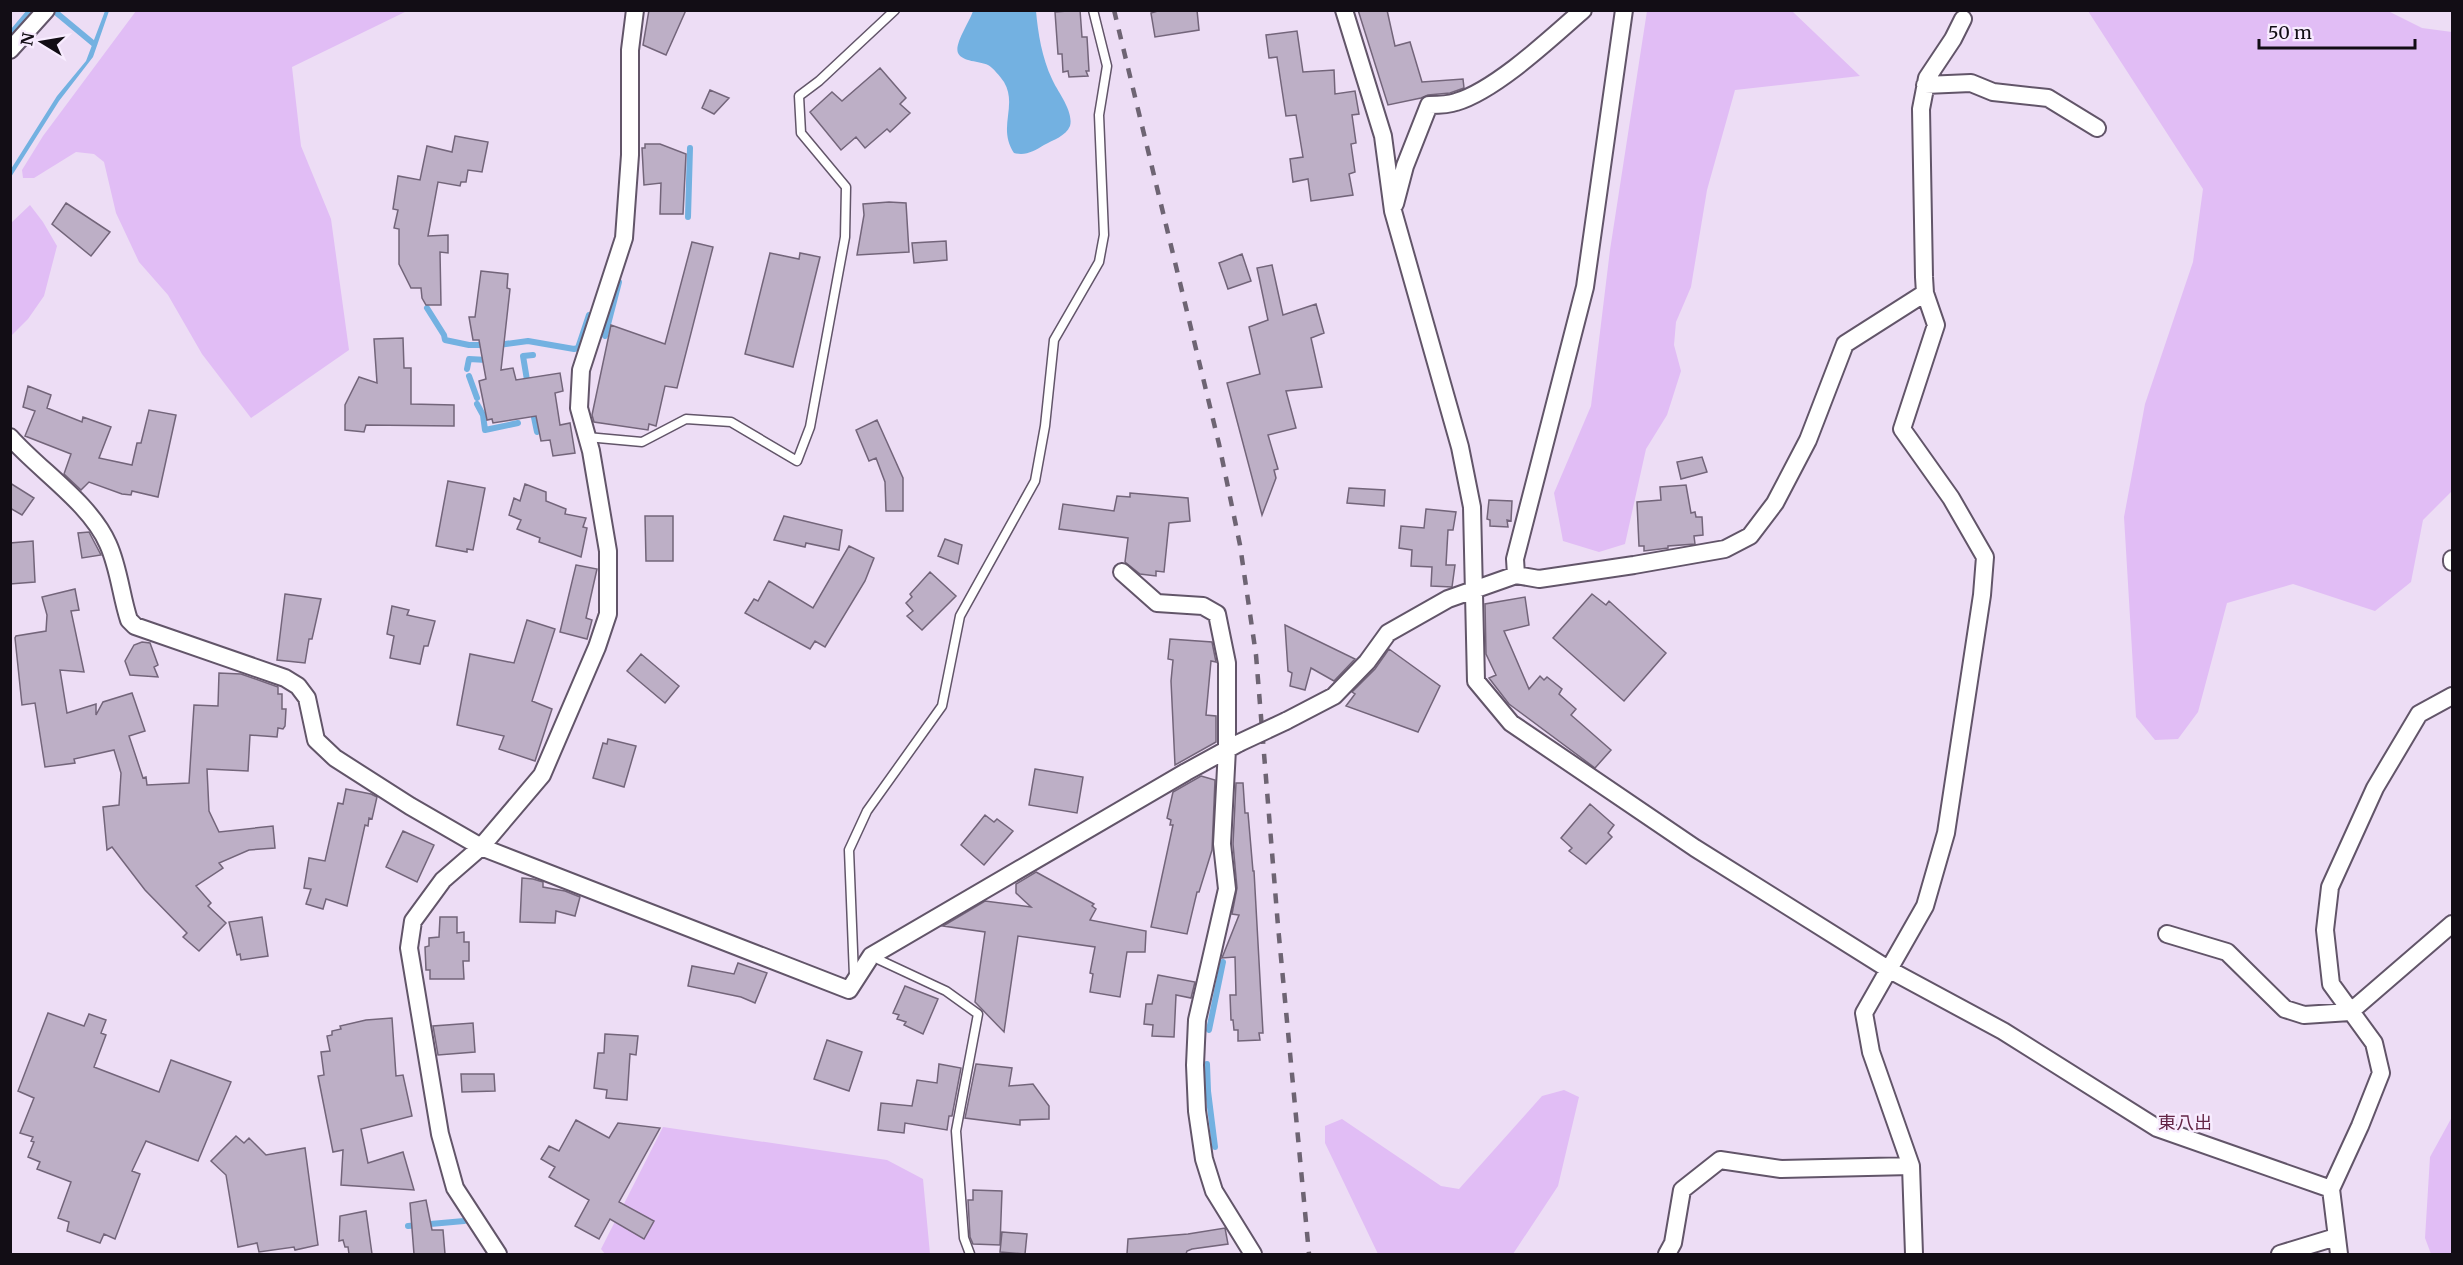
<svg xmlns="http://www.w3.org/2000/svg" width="2463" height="1265" font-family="Merriweather,'Noto Sans JP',serif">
  <rect width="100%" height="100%" fill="#edddf5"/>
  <path fill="#e1bdf5" d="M136 11H407L292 67 301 146 331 219 349 350 251 418 202 354 168 295 139 262 116 213 104 162 94 154 76 152 34 178H23L22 170 43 136Z
    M1647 11H1792L1860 76 1735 90 1707 190 1691 287 1676 322 1674 345 1681 371 1667 415 1646 449 1625 544 1599 552 1563 541 1554 493 1591 406 1610 250Z
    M2088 11H2388L2422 28 2452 32V491L2423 520 2411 582 2375 611 2293 584 2227 603 2198 712 2178 739 2155 740 2136 717 2124 517 2145 404 2193 262 2203 189Z
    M30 205 43 222 57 246 44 296 28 319 11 336V223Z
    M1564 1090 1579 1097 1558 1186 1513 1254H1378L1325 1143V1126L1342 1119 1441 1186 1459 1189 1542 1096Z
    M2452 1117V1254H2431L2425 1238 2430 1157Z
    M663 1127 887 1160 923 1179 930 1254H605L601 1249Z"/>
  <path fill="#73b1e1" d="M105 11H109L93 57 59 101 11 177V169L57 96 86 61Z
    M973 11H1036C1038 33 1042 58 1052 79 1057 91 1074 111 1070 126 1066 136 1053 140 1044 145 1034 151 1026 156 1014 153 997 127 1018 106 1004 82 1000 76 993 68 988 65 980 61 962 62 958 53 954 44 970 21 973 11Z"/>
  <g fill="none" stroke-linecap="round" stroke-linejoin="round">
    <path stroke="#73b1e1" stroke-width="6" d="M53 10 94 44
      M10 35 31 10
      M688 217 690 148
      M427 308 444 335 445 340 469 345H487
      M605 336 619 282
      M498 345 528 341 574 349 578 348 589 315
      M467 369 469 359 487 360
      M469 376 477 398
      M528 386 523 356 533 355
      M477 404 483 415 485 430 518 423
      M532 408 537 432
      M1209 1030 1223 962
      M1207 1064 1208 1091 1215 1147
      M408 1226 464 1221"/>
  </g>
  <path fill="#bdafc6" stroke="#73657a" stroke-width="1.5" d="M649 10H686L666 55 643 45Z
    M1080 10 1082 37H1087L1089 71H1086L1088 76 1069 77 1068 71 1063 72 1062 54H1058L1055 12Z
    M1161 10H1197L1199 30 1155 37 1151 13Z
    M1358 10H1387L1395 46 1410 42 1422 82 1463 79 1464 88 1450 93 1428 95 1421 98 1388 105Z
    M1297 31 1303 72 1334 70 1335 94 1355 91 1359 114 1352 115 1356 143 1351 144 1355 172 1349 174 1353 195 1311 201 1308 179 1293 182 1290 159 1303 157 1296 115 1286 116 1277 57 1269 58 1266 35Z
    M880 68 906 98 900 104 910 113 890 132 887 129 865 148 856 137 841 150 810 112 832 92 842 101Z
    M710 90 729 98 714 114 702 108Z
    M455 136 488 142 482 172 468 170 466 182H461L460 186 438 182 428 236 448 235V253L440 252 441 305H426L422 298 421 288H411L399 264V229L394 228 398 210 393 209 398 176 420 180 427 146 452 152Z
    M645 144H660L686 154 683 214H660L661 183 644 185 642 148H645Z
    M889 202 906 203 909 252 857 255 864 215 863 204Z
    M66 203 110 232 91 256 52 224Z
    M946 241 947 260 914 263 912 243Z
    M692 242 713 247 677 388 665 386 656 426 649 424 648 430 594 422 592 415 611 325 665 344Z
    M770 253 799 259 800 253 820 257 793 367 745 354Z
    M1242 254 1251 281 1228 289 1219 263Z
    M1272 265 1283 315 1316 304 1324 333 1311 338 1322 387 1286 391 1296 428 1268 435 1278 469 1274 470 1276 478 1262 515 1227 383 1260 374 1249 327 1268 320 1257 268Z
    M481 271 508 274 507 288 510 289 501 370 513 368 516 380 560 373 563 391 555 393 560 425 570 423 575 453 553 456 550 440 541 441 536 416 493 423 492 419 487 420 479 381 486 379 479 340H473L469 317H475Z
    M403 338 404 368H411V404L454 405V426L366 425 364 432 345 430V405L359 377 377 383 374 339Z
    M28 386 51 395 47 408 82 422 83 417 111 427 99 458 132 465 137 443H141L149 410 176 415 158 497 132 491 131 495 122 494 89 482 81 490 64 474 71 454 25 436 35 411 23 407Z
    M877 420 903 478V511H886L885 482 876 458 869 461 856 430Z
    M1702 457 1707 472 1681 479 1677 462Z
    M448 481 485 488 473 550 467 549V552L436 546Z
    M10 483 34 498 22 515 10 508Z
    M525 484 546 492V501L566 509 565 514 586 518 583 527 587 528 581 557 539 542 540 538 517 529 521 520 509 515 514 498 520 501Z
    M1686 485 1691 513 1695 512 1696 517H1702L1703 535 1694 536 1695 544 1668 546V548L1644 551V546H1639L1637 502 1661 500 1660 487Z
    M1349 488 1385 490 1384 506 1347 503Z
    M1130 493 1188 498 1190 521 1169 523 1164 572 1156 571V576L1140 574 1125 562 1128 538 1059 529 1063 504 1114 511 1117 496 1130 497Z
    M1489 500 1512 501 1511 521 1507 520 1508 527 1490 526V520L1487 519Z
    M1426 509 1456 512 1453 530H1448L1446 565H1455L1452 587 1431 586 1432 567 1411 566 1412 550 1399 548 1401 526 1424 528Z
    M645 516H673V561H646Z
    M784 516 842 530 839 550 806 543 805 547 774 540Z
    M89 532 101 555 82 558 78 533Z
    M945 539 962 545 958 564 938 556Z
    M33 541 35 582 10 584V543Z
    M849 546 874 558 865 581 825 647 815 641 810 649 745 613 754 599 758 601 769 581 813 608Z
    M576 565 597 569 586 618 592 620 587 639 560 632Z
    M930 572 956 596 922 630 907 616 913 611 906 603 912 597 910 594Z
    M75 589 79 610 71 611 84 672 60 670 67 713 96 704V715L103 702 132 693 145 731 129 736 143 778 146 777 147 785 189 783 194 705 218 706 219 673 241 674 278 687V694H282V709H286L285 726 283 729 278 728 277 737 250 735 248 771 207 769 209 811 219 832 273 826 275 848 249 850 219 863 223 868 196 886 211 903 208 906 226 923 199 951 183 937 187 933 145 890 112 847 107 850 103 807 119 805 121 773 114 750 74 759 75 763 45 767 35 703 22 705 15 638 16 636 46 631 47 615 42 597Z
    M285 594 321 599 312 639H309L305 663 277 660Z
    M1592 594 1606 605 1609 601 1666 653 1624 701 1553 638Z
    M1525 597 1529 625 1504 631 1529 689 1540 676 1544 680 1547 677 1562 689 1559 694 1576 709 1571 715 1611 750 1595 768 1509 704 1489 678 1496 675 1486 654 1485 604Z
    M392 606 409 610 407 615 435 621 428 646H424L420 664 390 658 394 636 387 634Z
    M527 620 555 629 532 701 552 709 535 761 499 749 504 736 457 725 470 654 514 663Z
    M1285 625 1355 659 1334 681 1311 668 1305 690 1290 686 1292 673 1288 671Z
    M1170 639 1212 642 1216 662 1211 661 1206 715 1216 716V742L1175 765 1171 681 1173 660 1168 659Z
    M142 642 150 643 158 665 154 667 158 677 130 675 125 661 134 645Z
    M1389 649 1440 686 1418 732 1346 706 1355 694 1352 692 1375 669Z
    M641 654 679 686 665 703 627 671Z
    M608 739 636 746 624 787 593 778 603 743 607 744Z
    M1035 769 1083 777 1077 813 1029 805Z
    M1201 776 1215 780 1212 850 1199 892H1197L1187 934 1151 927 1173 825H1170L1171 820 1167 818 1173 792Z
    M1236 783H1243L1245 813H1248L1253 871H1254L1263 1033H1259L1260 1040 1238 1041V1030H1234L1233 1020H1231L1230 995H1236L1235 957 1222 958 1239 915 1232 914 1237 888 1233 844Z
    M346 789 371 794 377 797 372 819 369 818 368 826 365 825 347 906 326 899 323 909 306 904 311 889 304 888 309 858 325 861 338 803 343 804Z
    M1590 804 1614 825 1608 833 1612 837 1586 864 1569 851 1572 848 1561 838Z
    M985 815 994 822 997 819 1013 831 984 865 961 845Z
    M403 831 434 845 417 882 386 867Z
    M1036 872 1094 904 1092 906 1096 909 1090 920 1146 931 1145 952H1127L1120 997 1090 992 1093 974 1090 973 1095 947 1018 936 1004 1032 975 1002 985 932 943 926 985 901 1031 907 1016 893V884Z
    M522 878 533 879 543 882V887L565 891 580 897 575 916 556 911 555 923 520 922Z
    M262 917 268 956 241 960 240 954 237 955 229 922Z
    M440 917H457V933L464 932V942H469V961H463L464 979H430V970H426L425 947 429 946V938L439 937Z
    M738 963 767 973 755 1003 741 997 688 986 692 966 734 974Z
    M1158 975 1195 982 1191 998 1176 995 1174 1037 1152 1036 1153 1025 1144 1024 1146 1004H1152Z
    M905 986 938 999 923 1034 904 1025 906 1022 897 1019 899 1015 893 1013Z
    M48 1013 84 1026 89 1014 106 1020 101 1033 106 1035 94 1067 159 1092 171 1060 231 1082 198 1161 146 1141 132 1171 140 1174 115 1239 104 1234 100 1243 67 1231 69 1222 58 1218 71 1182 37 1169 40 1162 28 1157 34 1142 31 1141 33 1137 20 1133 34 1098 18 1091Z
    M392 1018 396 1076 403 1075 412 1116 361 1129 368 1163 403 1152 414 1190 341 1185 343 1150 333 1152 318 1076 324 1075 321 1052 330 1051 327 1036 332 1035V1031L341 1029 340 1026 366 1020Z
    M473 1023 475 1052 438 1055 433 1026Z
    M605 1034 638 1036 636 1055 630 1054 627 1100 606 1098 607 1090 594 1088 598 1053H604Z
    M827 1040 862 1052 849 1091 814 1079Z
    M939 1064 961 1068 952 1116H949L947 1130 905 1123 904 1133 878 1130 881 1103 912 1106 917 1080 937 1083Z
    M976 1064 1012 1068 1009 1086 1033 1084 1049 1106V1119L1020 1120V1125L965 1118Z
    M461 1074H494L495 1091 462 1092Z
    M576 1120 609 1138 618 1123 660 1128 619 1202 654 1221 644 1239 610 1219 599 1239 575 1226 589 1200 549 1177 555 1167 541 1159 549 1146 559 1151Z
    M236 1136 244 1143 249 1138 266 1155 305 1148 318 1245 295 1250 294 1247 259 1252 257 1243 238 1247 226 1175 211 1161Z
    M973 1190 1002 1191 1000 1245 973 1244 970 1237 968 1200H973Z
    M426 1200 432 1230H443L445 1254H414L410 1203Z
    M366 1211 372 1254H349L348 1247H345L343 1240 339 1241 340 1216Z
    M1225 1228 1228 1244 1192 1249 1187 1251 1186 1254H1127L1128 1239 1188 1234Z
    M1002 1232 1027 1234 1025 1254 1000 1252Z"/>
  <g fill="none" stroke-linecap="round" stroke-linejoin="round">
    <defs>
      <path id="lane" d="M587 437 642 442 686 419 731 422 797 461 810 427 845 237 846 187 801 133 799 96 819 81 895 10
        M871 956 946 991 978 1014 956 1131 964 1238 970 1254
        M854 976 849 850 867 811 942 706 960 616 1035 481 1045 426 1054 340 1099 262 1104 235 1099 115 1107 66 1093 10"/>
      <path id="street" d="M1344 10 1383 136 1393 211 1460 447 1472 507 1476 681 1511 723 1695 848 1888 969 2003 1031 2157 1128 2331 1189
        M10 50 46 10
        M1925 85 1971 83 1993 92 2048 98 2097 128
        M1395 204 1405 166 1429 105C1437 105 1448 105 1456 102 1496 90 1551 38 1583 10
        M10 437C40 471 90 503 108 544 119 568 121 596 129 620L135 626 285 678 298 686 307 698 316 740 335 758 410 806 481 847 849 990 871 956 1186 772 1239 743
        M2452 559V562
        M1122 572 1157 603 1203 606 1217 614 1227 663V749L1222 844 1227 889 1197 1020 1195 1065 1197 1111 1204 1159 1214 1191 1253 1254
        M1516 575 1515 559 1585 287 1624 10
        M1286 721 1334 696 1367 662 1388 633 1448 599 1516 575 1539 579 1634 565 1725 549 1750 536 1775 503 1808 440 1845 344 1925 293
        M2167 934 2227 952 2285 1009 2304 1015 2350 1012 2452 924
        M498 1254 455 1188 440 1134 409 948 413 921 443 880 481 847 542 775 597 647 608 614V551L591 451 579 408 581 370 624 238 630 155V50L635 10
        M1667 1254 1673 1243 1682 1190 1720 1160 1781 1169 1911 1166
        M1914 1254 1911 1166 1871 1052 1864 1013 1925 906 1946 833 1982 595 1985 557 1951 498 1902 429 1936 325 1925 293 1924 277 1921 109 1927 78 1953 39 1963 19
        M2280 1254 2336 1237
        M2339 1254 2331 1189 2360 1126 2381 1073 2374 1043 2331 984 2325 930 2330 887 2375 788 2419 714 2452 696"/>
    </defs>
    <use href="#lane" stroke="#625569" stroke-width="11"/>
    <use href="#street" stroke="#625569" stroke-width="20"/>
    <use href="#lane" stroke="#fff" stroke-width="8"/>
    <use href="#street" stroke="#fff" stroke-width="16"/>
    <path stroke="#6e6473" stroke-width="4.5" stroke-dasharray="10 10" stroke-linecap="butt" d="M1114 10 1219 444 1240 545 1256 655 1278 926 1309 1254"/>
    <defs>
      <path id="street-bridge" d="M1239 743 1286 721"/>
    </defs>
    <use href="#street-bridge" stroke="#625569" stroke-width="20" stroke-linecap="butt"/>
    <use href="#street-bridge" stroke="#fff" stroke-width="16"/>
  </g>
  <g text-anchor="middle" stroke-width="5" stroke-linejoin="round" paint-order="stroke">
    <g font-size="18" fill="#622344" stroke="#f8ecff">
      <text x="2185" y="1129">東八出</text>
    </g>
  </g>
  <rect width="2463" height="1265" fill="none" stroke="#120d15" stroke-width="24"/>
  <g transform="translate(42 42) rotate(281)" stroke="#f8ecff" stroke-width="4.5" paint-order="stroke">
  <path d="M0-4.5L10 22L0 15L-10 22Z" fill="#120d15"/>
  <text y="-9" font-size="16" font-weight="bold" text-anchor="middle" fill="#120d15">N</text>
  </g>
  <path d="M2259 39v9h156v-9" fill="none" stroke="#120d15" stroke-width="3"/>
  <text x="2268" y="39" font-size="18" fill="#120d15" stroke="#f8ecff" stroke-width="4.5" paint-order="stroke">50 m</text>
</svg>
